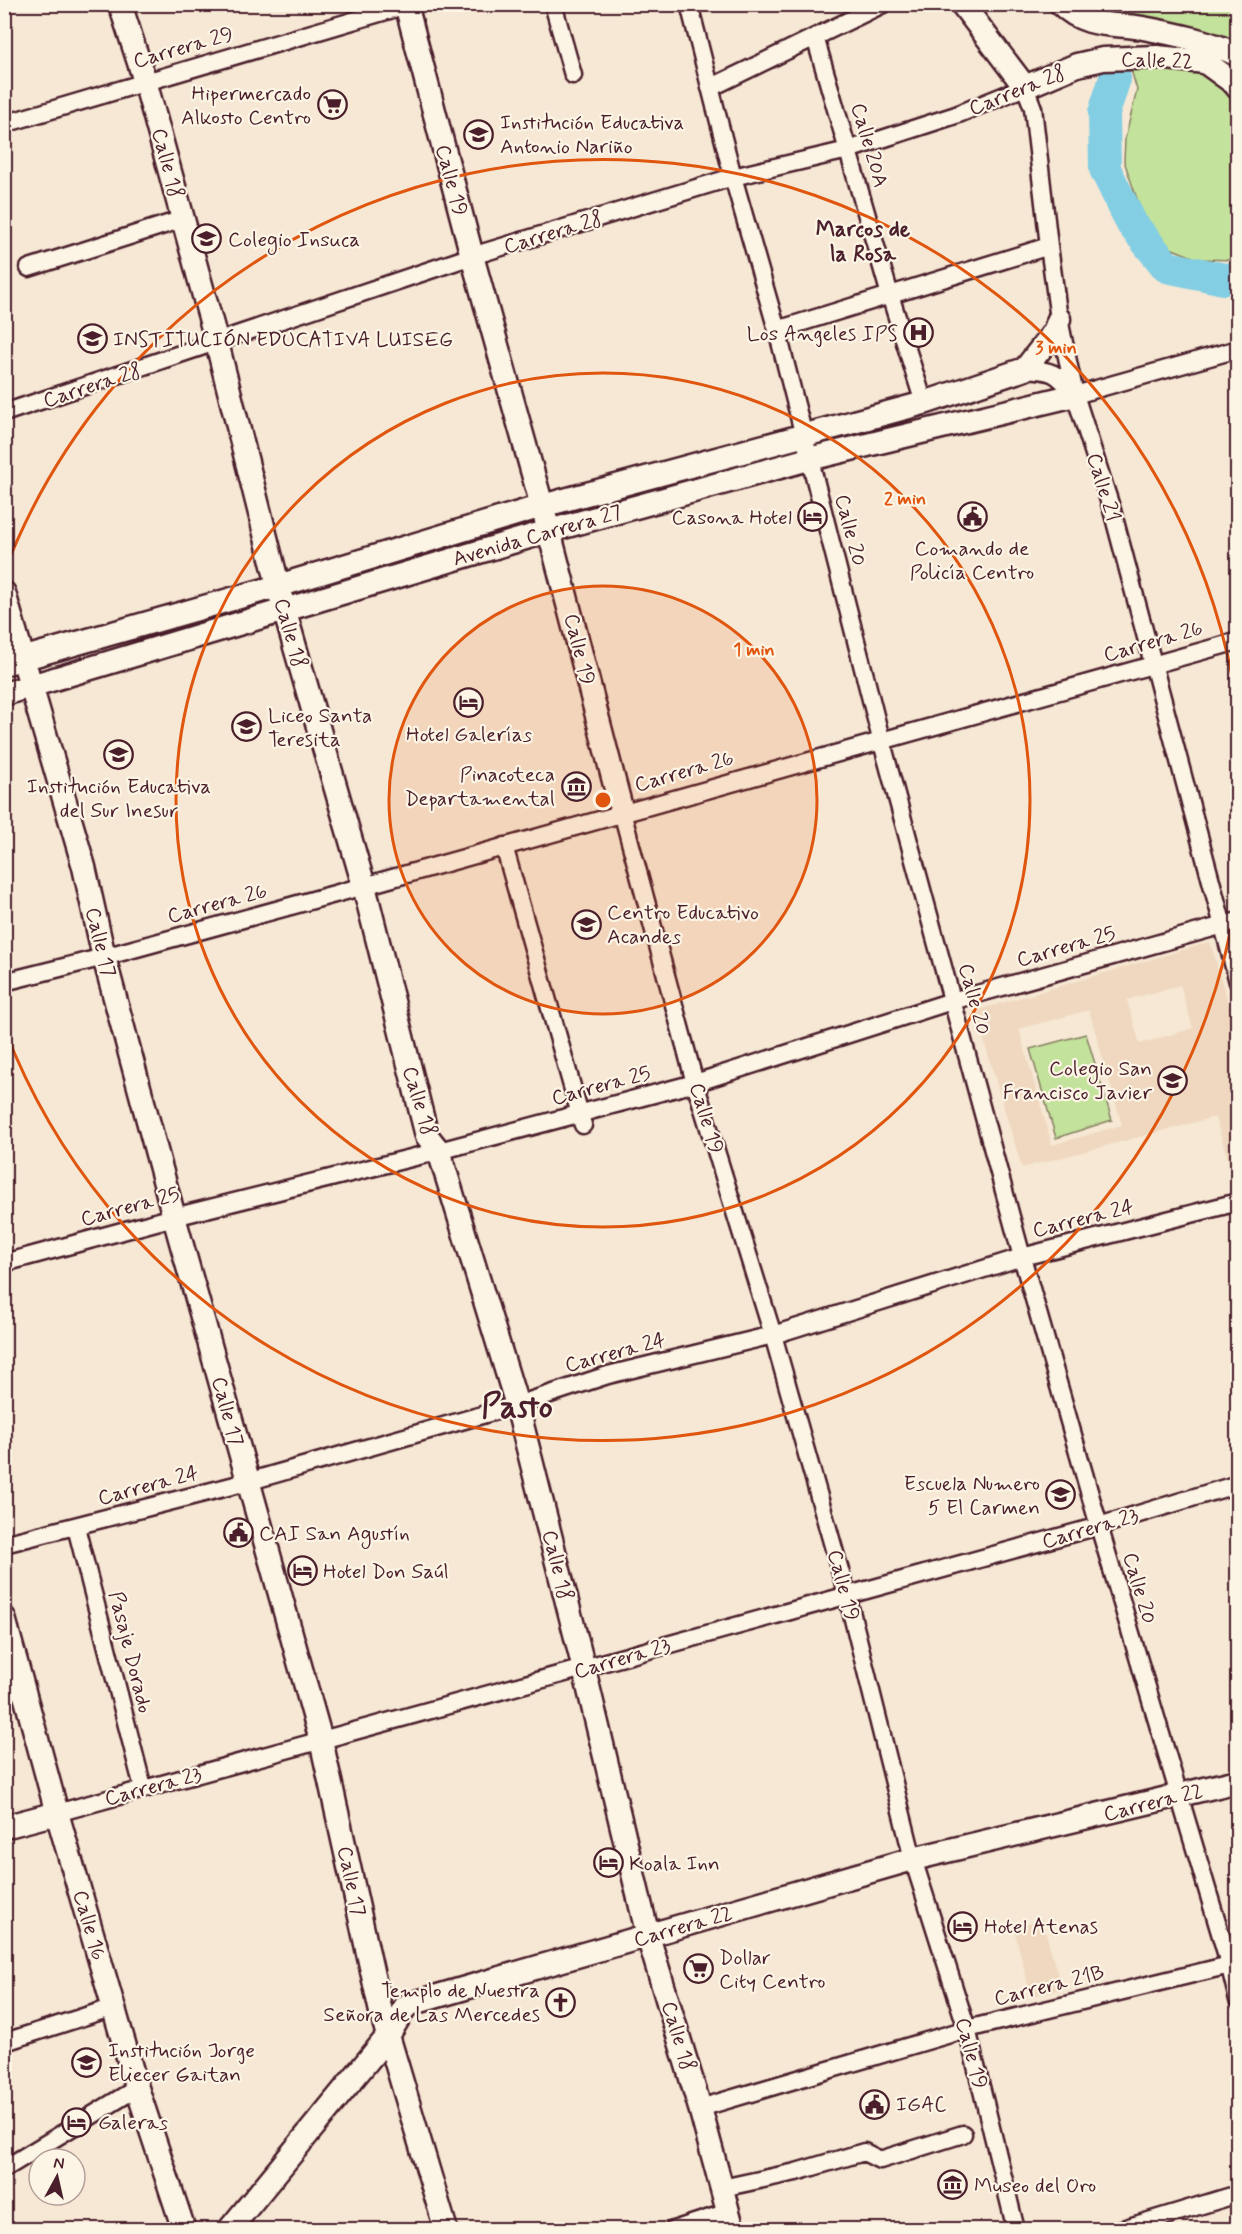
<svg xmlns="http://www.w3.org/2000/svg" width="1242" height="2234" font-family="Mynerve,sans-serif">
  <rect width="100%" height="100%" fill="#f6e8d4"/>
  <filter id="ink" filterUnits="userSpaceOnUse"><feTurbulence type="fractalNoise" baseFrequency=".0167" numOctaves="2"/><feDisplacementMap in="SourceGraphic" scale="12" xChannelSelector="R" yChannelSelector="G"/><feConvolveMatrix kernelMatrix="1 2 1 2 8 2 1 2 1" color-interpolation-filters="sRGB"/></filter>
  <g filter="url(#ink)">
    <path fill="#efd8bf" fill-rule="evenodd" d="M1210 942 1237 1033V1189L1215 1117 1022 1168 975 1011ZM1180 985 1193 1028 1140 1044 1127 1000ZM1089 1010 1122 1125 1052 1145 1019 1029Z
      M1042 1919 1062 1989 1031 1996 1014 1929Z"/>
    <path fill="#c3e29b" stroke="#868063" stroke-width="1.5" d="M1115 5H1237V55L1141 28Z
      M1130 66 1197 71 1223 86 1237 106V260L1198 259 1165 246 1145 222 1124 161 1125 139 1137 90Z
      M1086 1034 1112 1120 1056 1138 1030 1049Z"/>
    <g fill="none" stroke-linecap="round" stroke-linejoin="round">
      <path stroke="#84cee4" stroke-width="32" d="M1098 4 1099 5
        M1115 78 1104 113 1105 169 1132 224 1167 267 1224 279 1238 278"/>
      <defs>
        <path id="street" d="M553 4 573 75
          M689 4 733 177 777 330 881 739 1022 1257 1099 1526 1229 1963 1238 2000
          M815 37 890 295 924 403
          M710 88 883 4
          M4 124 410 4
          M29 268 183 219
          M777 330 1049 246
          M1025 369C1053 371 1055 371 1073 392
          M1075 395 1238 349
          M4 413 472 256 733 177 848 150 956 115 1025 87 1033 108 1049 246 1059 319 1075 395 1112 510 1238 982
          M622 812 695 1083 773 1335 847 1595 913 1859 967 2029 1016 2230
          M504 846 583 1125
          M4 982 104 957 364 886 1238 641
          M4 1263 174 1217 439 1151 695 1083 952 1001 1238 921
          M76 1527 143 1788
          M4 1544 247 1482 517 1405 608 1375 773 1335 1022 1257 1238 1202
          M57 1813 1099 1526 1238 1484
          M5 2042 114 2007
          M700 2108 967 2029 1238 1963
          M4 2169 137 2088
          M722 2188 796 2172 864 2152 880 2160 963 2134
          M673 2230 728 2212
          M1119 2230 1238 2194"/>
        <path id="secondary" d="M120 4 145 81 217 343 284 609 364 886 427 1136 439 1151 517 1405 584 1669 648 1936 700 2108 733 2230
          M406 4 472 256 549 531 622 812
          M962 4 1025 87 1077 65 1103 59 1157 57 1205 62 1234 83 1238 88
          M1061 4C1085 28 1112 23 1143 28 1175 34 1209 41 1238 55
          M4 593 84 867 104 957 174 1217 321 1740 381 2012 446 2230
          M4 664 278 586 542 506 924 403 1025 369 1054 332 1059 319
          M4 694 549 531 809 459 1075 395
          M4 1618 57 1813 137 2088 184 2230
          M4 1827 57 1813
          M229 2230 388 2036 405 2007 410 2004 913 1859 1238 1781"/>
      </defs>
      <use href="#street" stroke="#4a1f2b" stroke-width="21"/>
      <use href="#secondary" stroke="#4a1f2b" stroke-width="27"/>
      <use href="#street" stroke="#fcf5e5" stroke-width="16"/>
      <use href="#secondary" stroke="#fcf5e5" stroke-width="22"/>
    </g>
  </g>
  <circle cx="603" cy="800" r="214" fill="#e0560e" fill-opacity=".12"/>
  <g fill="none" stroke="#e0560e" stroke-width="3">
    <circle cx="603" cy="800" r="214"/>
    <circle cx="603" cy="800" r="427"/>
    <path d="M1237 895A641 641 0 0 1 5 1030M5 570A641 641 0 0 1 1237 705"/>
  </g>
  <defs>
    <symbol id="supermarket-ring" viewBox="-11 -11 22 22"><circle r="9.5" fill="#fcf5e5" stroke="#4a1f2b" stroke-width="1.5"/><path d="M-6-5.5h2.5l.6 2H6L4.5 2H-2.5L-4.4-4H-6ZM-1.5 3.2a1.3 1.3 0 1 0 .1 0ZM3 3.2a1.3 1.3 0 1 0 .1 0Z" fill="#4a1f2b"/></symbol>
    <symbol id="university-ring" viewBox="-11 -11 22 22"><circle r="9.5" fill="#fcf5e5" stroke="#4a1f2b" stroke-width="1.5"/><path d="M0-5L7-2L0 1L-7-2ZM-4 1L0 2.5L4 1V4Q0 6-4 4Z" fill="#4a1f2b"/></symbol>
    <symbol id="school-ring" viewBox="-11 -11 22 22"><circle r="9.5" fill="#fcf5e5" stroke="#4a1f2b" stroke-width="1.5"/><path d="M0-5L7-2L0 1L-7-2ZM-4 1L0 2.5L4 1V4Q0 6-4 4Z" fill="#4a1f2b"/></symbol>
    <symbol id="hospital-ring" viewBox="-11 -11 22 22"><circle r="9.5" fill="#fcf5e5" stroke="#4a1f2b" stroke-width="1.5"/><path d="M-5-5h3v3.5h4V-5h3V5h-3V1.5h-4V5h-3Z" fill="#4a1f2b"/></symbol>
    <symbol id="hotel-ring" viewBox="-11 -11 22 22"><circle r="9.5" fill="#fcf5e5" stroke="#4a1f2b" stroke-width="1.5"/><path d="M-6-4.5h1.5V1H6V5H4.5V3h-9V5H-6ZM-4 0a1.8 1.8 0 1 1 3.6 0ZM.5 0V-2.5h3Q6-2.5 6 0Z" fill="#4a1f2b"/></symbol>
    <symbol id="civic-ring" viewBox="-11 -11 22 22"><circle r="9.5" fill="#fcf5e5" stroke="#4a1f2b" stroke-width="1.5"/><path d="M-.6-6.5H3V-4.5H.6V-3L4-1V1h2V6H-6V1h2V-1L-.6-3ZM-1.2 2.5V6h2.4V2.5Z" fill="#4a1f2b"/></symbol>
    <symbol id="museum-ring" viewBox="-11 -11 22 22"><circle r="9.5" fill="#fcf5e5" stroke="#4a1f2b" stroke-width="1.5"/><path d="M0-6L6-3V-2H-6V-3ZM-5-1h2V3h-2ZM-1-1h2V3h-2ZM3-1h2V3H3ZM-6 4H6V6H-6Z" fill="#4a1f2b"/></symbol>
    <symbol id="church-ring" viewBox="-11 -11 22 22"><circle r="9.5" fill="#fcf5e5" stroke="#4a1f2b" stroke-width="1.5"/><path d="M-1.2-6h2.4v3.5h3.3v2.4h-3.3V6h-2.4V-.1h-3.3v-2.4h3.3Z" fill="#4a1f2b"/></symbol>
  </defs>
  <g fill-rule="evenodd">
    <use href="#supermarket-ring" x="316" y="88" width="33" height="33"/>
    <use href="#university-ring" x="462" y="118" width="33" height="33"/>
    <use href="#school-ring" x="190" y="222" width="33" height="33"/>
    <use href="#hospital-ring" x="902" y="316" width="33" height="33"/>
    <use href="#school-ring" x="76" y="322" width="33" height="33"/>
    <use href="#hotel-ring" x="796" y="500" width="33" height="33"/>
    <use href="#civic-ring" x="956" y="500" width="33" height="33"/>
    <use href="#hotel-ring" x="452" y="686" width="33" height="33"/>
    <use href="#school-ring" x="230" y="710" width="33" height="33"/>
    <use href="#school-ring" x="102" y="738" width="33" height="33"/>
    <use href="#museum-ring" x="560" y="770" width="33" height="33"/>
    <use href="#school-ring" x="570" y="908" width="33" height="33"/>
    <use href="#school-ring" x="1156" y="1064" width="33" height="33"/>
    <use href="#school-ring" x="1044" y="1478" width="33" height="33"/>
    <use href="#civic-ring" x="222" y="1516" width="33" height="33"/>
    <use href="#hotel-ring" x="286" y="1554" width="33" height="33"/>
    <use href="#hotel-ring" x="592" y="1846" width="33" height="33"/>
    <use href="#hotel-ring" x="946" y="1910" width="33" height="33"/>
    <use href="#supermarket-ring" x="682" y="1952" width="33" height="33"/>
    <use href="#church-ring" x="544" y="1986" width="33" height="33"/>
    <use href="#school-ring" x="70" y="2046" width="33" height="33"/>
    <use href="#civic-ring" x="858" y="2088" width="33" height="33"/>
    <use href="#hotel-ring" x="60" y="2106" width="33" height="33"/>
    <use href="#museum-ring" x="936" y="2168" width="33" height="33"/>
  </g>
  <g text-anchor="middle" stroke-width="4.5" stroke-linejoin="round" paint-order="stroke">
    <g font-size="21" fill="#4a1f2b" stroke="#fcf5e5">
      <text transform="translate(183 47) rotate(-16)" y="7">Carrera 29</text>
      <text transform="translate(1157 60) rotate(2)" y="7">Calle 22</text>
      <text transform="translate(1017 90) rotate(-22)" y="7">Carrera 28</text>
      <text transform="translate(870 145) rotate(74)" y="7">Calle 20A</text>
      <text transform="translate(168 163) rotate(75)" y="7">Calle 18</text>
      <text transform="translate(452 180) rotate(75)" y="7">Calle 19</text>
      <text transform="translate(553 232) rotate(-17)" y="7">Carrera 28</text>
      <text transform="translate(92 385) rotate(-18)" y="7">Carrera 28</text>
      <text transform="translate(1104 487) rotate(73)" y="7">Calle 21</text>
      <text transform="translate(851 530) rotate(76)" y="7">Calle 20</text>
      <text transform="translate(537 535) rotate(-16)" y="7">Avenida Carrera 27</text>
      <text transform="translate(291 633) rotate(74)" y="7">Calle 18</text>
      <text transform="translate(1153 641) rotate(-16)" y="7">Carrera 26</text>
      <text transform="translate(580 649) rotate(76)" y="7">Calle 19</text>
      <text transform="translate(684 771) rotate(-16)" y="7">Carrera 26</text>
      <text transform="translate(217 903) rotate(-15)" y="7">Carrera 26</text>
      <text transform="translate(101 942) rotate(76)" y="7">Calle 17</text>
      <text transform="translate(1066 946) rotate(-16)" y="7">Carrera 25</text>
      <text transform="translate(975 999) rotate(75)" y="7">Calle 20</text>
      <text transform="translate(601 1085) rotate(-15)" y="7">Carrera 25</text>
      <text transform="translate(420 1101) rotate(73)" y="7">Calle 18</text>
      <text transform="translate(707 1118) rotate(73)" y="7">Calle 19</text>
      <text transform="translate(130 1206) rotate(-15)" y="7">Carrera 25</text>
      <text transform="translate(1083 1218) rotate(-14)" y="7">Carrera 24</text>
      <text transform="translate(615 1352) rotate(-15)" y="7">Carrera 24</text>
      <text transform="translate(228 1411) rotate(75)" y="7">Calle 17</text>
      <text transform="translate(148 1485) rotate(-15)" y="7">Carrera 24</text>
      <text transform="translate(1090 1528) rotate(-16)" y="7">Carrera 23</text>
      <text transform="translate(558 1565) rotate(76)" y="7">Calle 18</text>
      <text transform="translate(844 1585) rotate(75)" y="7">Calle 19</text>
      <text transform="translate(1140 1588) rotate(74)" y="7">Calle 20</text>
      <text transform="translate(131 1652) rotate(76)" y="7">Pasaje Dorado</text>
      <text transform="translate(622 1658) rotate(-16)" y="7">Carrera 23</text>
      <text transform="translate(153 1786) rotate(-15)" y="7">Carrera 23</text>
      <text transform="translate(1153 1802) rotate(-14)" y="7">Carrera 22</text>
      <text transform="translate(352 1881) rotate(78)" y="7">Calle 17</text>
      <text transform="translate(90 1925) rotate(74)" y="7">Calle 16</text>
      <text transform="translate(683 1926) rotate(-16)" y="7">Carrera 22</text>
      <text transform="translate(1049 1985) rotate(-14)" y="7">Carrera 21B</text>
      <text transform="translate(679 2036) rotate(73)" y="7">Calle 18</text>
      <text transform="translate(972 2053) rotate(75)" y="7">Calle 19</text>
    </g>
    <g font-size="21" fill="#4a1f2b" stroke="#fcf5e5" text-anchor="start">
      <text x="311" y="100" text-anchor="end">Hipermercado<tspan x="311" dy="24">Alkosto Centro</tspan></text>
      <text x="500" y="129">Institución Educativa<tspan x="500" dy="24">Antonio Nariño</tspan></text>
      <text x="228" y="246">Colegio Insuca</text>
      <text x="898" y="340" text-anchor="end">Los Angeles IPS</text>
      <text x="113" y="346">INSTITUCIÓN EDUCATIVA LUISEG</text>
      <text x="792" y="524" text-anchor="end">Casona Hotel</text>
      <text x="972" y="555" text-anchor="middle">Comando de<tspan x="972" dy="24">Policía Centro</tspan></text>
      <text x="268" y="722">Liceo Santa<tspan x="268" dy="24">Teresita</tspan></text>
      <text x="469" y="741" text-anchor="middle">Hotel Galerías</text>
      <text x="555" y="781" text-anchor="end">Pinacoteca<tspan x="555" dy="24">Departamental</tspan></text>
      <text x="119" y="793" text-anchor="middle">Institución Educativa<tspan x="119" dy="24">del Sur Inesur</tspan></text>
      <text x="607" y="919">Centro Educativo<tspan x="607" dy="24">Acandes</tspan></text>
      <text x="1152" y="1075" text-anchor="end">Colegio San<tspan x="1152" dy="24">Francisco Javier</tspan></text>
      <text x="1040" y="1490" text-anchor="end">Escuela Numero<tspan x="1040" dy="24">5 El Carmen</tspan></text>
      <text x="259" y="1540">CAI San Agustín</text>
      <text x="323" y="1578">Hotel Don Saúl</text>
      <text x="629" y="1870">Koala Inn</text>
      <text x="984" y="1933">Hotel Atenas</text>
      <text x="719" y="1964">Dollar<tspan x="719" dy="24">City Centro</tspan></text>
      <text x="540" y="1997" text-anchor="end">Templo de Nuestra<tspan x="540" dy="24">Señora de Las Mercedes</tspan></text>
      <text x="108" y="2057">Institución Jorge<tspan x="108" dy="24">Eliecer Gaitan</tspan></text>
      <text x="896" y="2111">IGAC</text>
      <text x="98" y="2129">Galeras</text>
      <text x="974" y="2192">Museo del Oro</text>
    </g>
    <g font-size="22" font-weight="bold" fill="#4a1f2b" stroke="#fcf5e5">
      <text x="863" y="236">Marcos de<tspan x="863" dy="25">la Rosa</tspan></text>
    </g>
    <g font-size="33" font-weight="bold" fill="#4a1f2b" stroke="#fcf5e5">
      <text x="517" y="1417">Pasto</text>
    </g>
  </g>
  <circle cx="603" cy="800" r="9" fill="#e0560e" stroke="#fcf5e5" stroke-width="3"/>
  <g font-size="18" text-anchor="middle" font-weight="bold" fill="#e0560e" stroke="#fcf5e5" stroke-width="4.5" stroke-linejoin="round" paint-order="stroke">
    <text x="1056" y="353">3 min</text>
    <text x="905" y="504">2 min</text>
    <text x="754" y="655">1 min</text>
  </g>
  <rect width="1242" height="2234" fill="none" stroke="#fcf5e5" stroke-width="24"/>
  <rect x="12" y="12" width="1218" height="2210" fill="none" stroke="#4a1f2b" stroke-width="2" filter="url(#ink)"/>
  <g transform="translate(57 2177) rotate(8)"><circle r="28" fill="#fcf5e5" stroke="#b59f9b" stroke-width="1.5"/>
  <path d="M0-4.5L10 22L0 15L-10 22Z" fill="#4a1f2b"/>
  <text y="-9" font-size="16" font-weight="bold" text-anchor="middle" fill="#4a1f2b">N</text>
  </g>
</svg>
